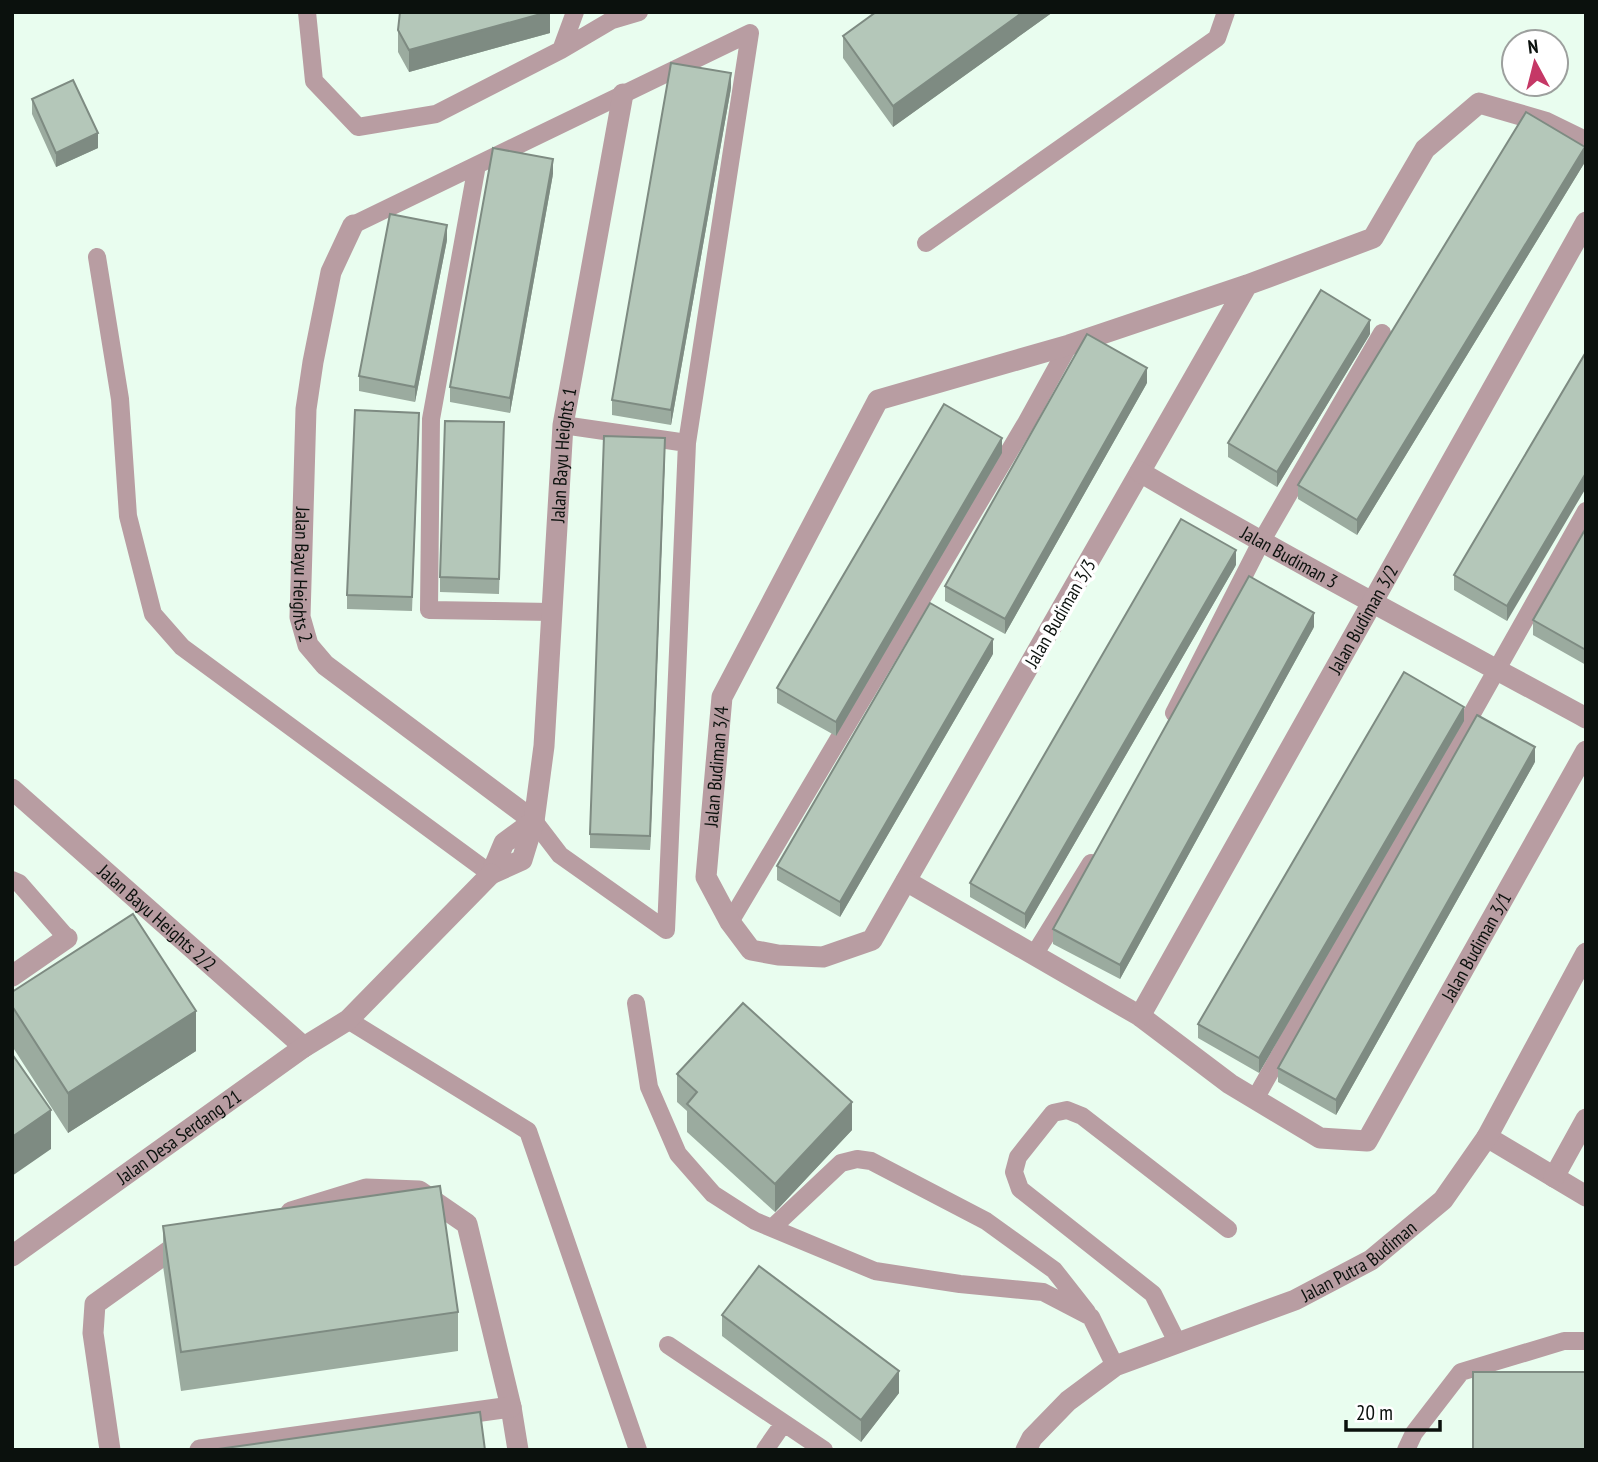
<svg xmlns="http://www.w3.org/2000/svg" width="1598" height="1462" font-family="'PT Sans Narrow',sans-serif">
  <rect width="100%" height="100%" fill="#e9fdef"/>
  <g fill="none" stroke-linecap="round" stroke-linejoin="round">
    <path stroke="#b89da2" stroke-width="18" d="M307 12 314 81 358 127 436 114 561 50 612 20 639 12
      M561 50 575 12
      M477 165 431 419 429 610 551 612
      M353 225 750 33 687 443 666 930 560 855 534 821
      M926 243 1217 38 1226 12
      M97 257 120 399 128 516 153 614 182 647 491 874
      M563 425 687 443
      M1174 713 1261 542 1382 333
      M12 880 19 883 67 938
      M730 922 1026 423 1069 345
      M1034 955 1091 863
      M636 1003 649 1087 678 1154 713 1194 755 1221 875 1271 960 1284 1043 1292 1091 1317 1115 1366
      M348 1020 528 1131 638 1450
      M1255 1099 1586 511
      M772 1228 841 1163 857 1159 871 1161 986 1221 1054 1270 1087 1312
      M1177 1342 1153 1294 1020 1189 1014 1172 1018 1157 1053 1113 1067 1110 1082 1116 1228 1229
      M668 1345 824 1450
      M765 1450 783 1424
      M1406 1450 1414 1433 1461 1372 1564 1341H1586"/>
    <g stroke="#b89da2" stroke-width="21">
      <path id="s1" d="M353 225 331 272 313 362 306 409 300 617 308 645 325 665 534 821"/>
      <path id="s2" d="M1247 285 872 940 823 957 778 955 751 950 730 922 706 877 722 697 878 400 1069 345 1247 285 1373 238 1425 149 1479 103 1545 122 1586 142"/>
      <path id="s3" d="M1140 472C1287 558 1437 637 1586 718"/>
      <path id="s4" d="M12 789 304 1047"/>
      <path id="s5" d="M534 821 504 843 491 874 522 860 534 821 544 746 563 425 623 94"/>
      <path id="s6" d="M906 881 1140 1016 1230 1084 1320 1138 1367 1141 1586 751"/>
      <path d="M12 976 67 938"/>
      <path id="s7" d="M1140 1016 1586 222"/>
      <path d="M1487 1137 1586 1196"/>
      <path d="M1554 1177 1586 1119"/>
      <path d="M291 1212 366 1189 419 1191 467 1224 511 1407 518 1450"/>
      <path id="s8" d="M12 1256 304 1047 348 1020 491 874"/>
      <path d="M110 1450 93 1333 95 1304 179 1244 186 1242"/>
      <path d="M200 1450 511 1407"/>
    </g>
    <path stroke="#b89da2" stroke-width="21" id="s9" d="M1026 1450 1032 1438 1068 1401 1115 1366 1295 1300 1371 1260 1443 1200 1487 1137 1586 953"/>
  </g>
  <path fill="#9bab9f" d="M550 12V33L409 72 398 52V30Z
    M1053 12 893 127 843 58V36Z
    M731 88 671 425 612 415V400Z
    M32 99 98 148 56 167 32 114Z
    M1585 162 1357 535 1298 499V485Z
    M553 174 510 413 450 402V387Z
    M447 240 415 402 359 391V376Z
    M1370 334 1277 487 1228 457V443Z
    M1586 352 1507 621 1454 590V575Z
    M1147 383 1005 634 945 601V586Z
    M504 422 499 594 440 592V577Z
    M419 427 412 611 347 609V595Z
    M665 453 650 850 590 848V834Z
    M1002 453 836 736 777 703V688Z
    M1586 528V665L1533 635V620Z
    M1236 565 1025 929 970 897V883Z
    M1314 627 1120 979 1053 944V929Z
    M993 654 840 917 777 880V866Z
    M1464 721 1259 1073 1198 1038V1024Z
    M1535 762 1336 1115 1278 1082V1068Z
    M12 992 196 1051 68 1133 12 1046Z
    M677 1074 852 1130 775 1212 687 1132V1111L677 1102Z
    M163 1226 458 1312V1351L181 1391 163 1266Z
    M722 1315 899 1393 861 1442 722 1336Z"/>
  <path fill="#7e8b82" d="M548 12H550V33L409 72V50Z
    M1023 12H1053L893 127V106Z
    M731 73V88L671 425V410Z
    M98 133V148L56 167V153Z
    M1585 147V162L1357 535V520Z
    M553 159V174L510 413V398Z
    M447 225V240L415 402V387Z
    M1370 320V334L1277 487V472Z
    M1147 368V383L1005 634V619Z
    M665 438V453L650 850V836Z
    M1002 438V453L836 736V722Z
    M1586 473V488L1507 621V606Z
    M1236 550V565L1025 929V914Z
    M1314 613V627L1120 979V965Z
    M993 639V654L840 917V902Z
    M1464 707V721L1259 1073V1058Z
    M1535 747V762L1336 1115V1100Z
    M196 1011V1051L68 1133V1093Z
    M852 1102V1130L775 1212V1184Z
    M51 1110V1149L12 1176V1137Z
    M899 1371V1393L861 1442V1420Z"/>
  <path fill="#b4c7b9" stroke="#7e8b82" stroke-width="2" d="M400 12H548L409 50 398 30Z
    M876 12H1023L893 106 843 36Z
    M671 63 731 73 671 410 612 400Z
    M73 80 98 133 56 153 32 99Z
    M1526 112 1585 147 1357 520 1298 485Z
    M493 148 553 159 510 398 450 387Z
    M390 214 447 225 415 387 359 376Z
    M1321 290 1370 320 1277 472 1228 443Z
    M1087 334 1147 368 1005 619 945 586Z
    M1586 352V473L1507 606 1454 575Z
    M944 404 1002 438 836 722 777 688Z
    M355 410 419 413 412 597 347 595Z
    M445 421 504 422 499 579 440 577Z
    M604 436 665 438 650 836 590 834Z
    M1181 519 1236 550 1025 914 970 883Z
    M1586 528V650L1533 620Z
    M1249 576 1314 613 1120 965 1053 929Z
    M930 603 993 639 840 902 777 866Z
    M1404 672 1464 707 1259 1058 1198 1024Z
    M1477 715 1535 747 1336 1100 1278 1068Z
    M133 914 196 1011 68 1093 12 1006V992Z
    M743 1003 852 1102 775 1184 687 1104 697 1092 677 1074Z
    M12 1054 51 1110 12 1137Z
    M440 1186 458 1312 181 1352 163 1226Z
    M759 1266 899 1371 861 1420 722 1315Z
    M1473 1372H1586V1450H1473Z
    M480 1412 485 1450H211Z"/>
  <g text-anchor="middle" stroke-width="7" stroke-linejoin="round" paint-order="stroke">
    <g font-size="19" fill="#0b110d" stroke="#fff">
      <text dy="7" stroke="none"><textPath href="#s5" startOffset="513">Jalan Bayu Heights 1</textPath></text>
      <text dy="7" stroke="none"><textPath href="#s3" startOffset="172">Jalan Budiman 3</textPath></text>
      <text dy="7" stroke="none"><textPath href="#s1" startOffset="357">Jalan Bayu Heights 2</textPath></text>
      <text transform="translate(1060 613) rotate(-60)" y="7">Jalan Budiman 3/3</text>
      <text dy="7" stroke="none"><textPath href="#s7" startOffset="455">Jalan Budiman 3/2</textPath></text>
      <text dy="7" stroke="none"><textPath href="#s2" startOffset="1076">Jalan Budiman 3/4</textPath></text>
      <text dy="7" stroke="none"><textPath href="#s4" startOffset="194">Jalan Bayu Heights 2/2</textPath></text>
      <text dy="7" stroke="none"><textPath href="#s6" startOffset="758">Jalan Budiman 3/1</textPath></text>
      <text dy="7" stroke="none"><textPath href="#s8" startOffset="205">Jalan Desa Serdang 21</textPath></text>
      <text dy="7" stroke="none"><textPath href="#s9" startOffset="390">Jalan Putra Budiman</textPath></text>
    </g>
  </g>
  <rect width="1598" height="1462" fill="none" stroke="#0b110d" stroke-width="28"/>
  <g transform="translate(1535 63) rotate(353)"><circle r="33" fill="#ffffff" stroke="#9da09e" stroke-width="2"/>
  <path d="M0-5L12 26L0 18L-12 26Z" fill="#c53866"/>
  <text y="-10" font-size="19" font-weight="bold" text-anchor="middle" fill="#0b110d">N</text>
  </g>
  <path d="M1346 1420v10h94v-10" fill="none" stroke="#0b110d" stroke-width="3.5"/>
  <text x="1356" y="1420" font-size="21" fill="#0b110d" stroke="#ffffff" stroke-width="5" paint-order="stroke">20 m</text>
</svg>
